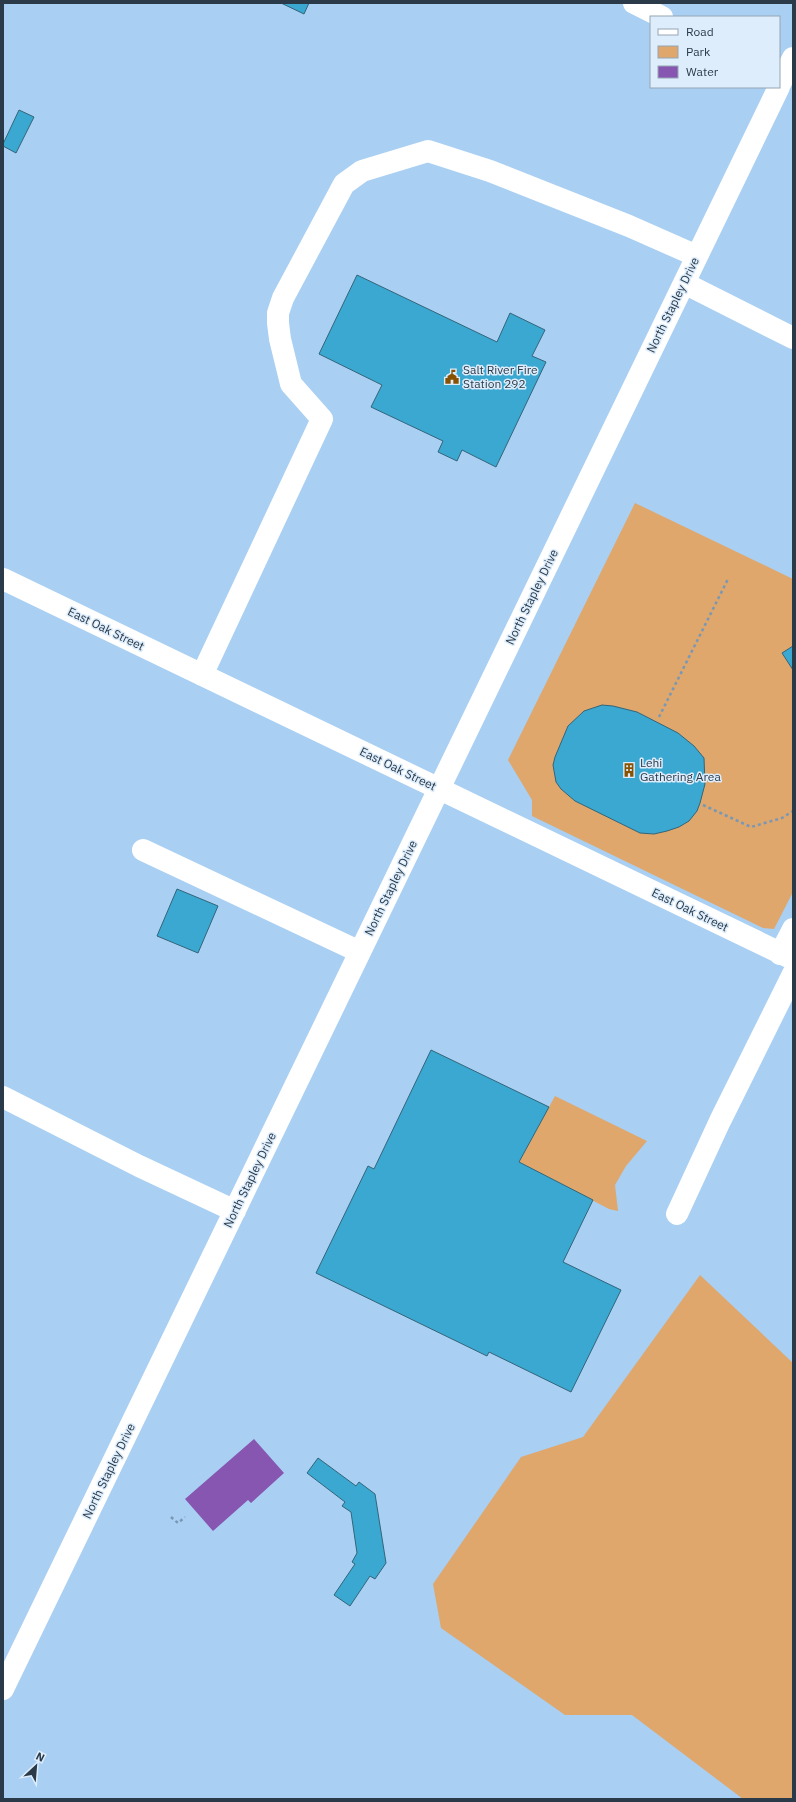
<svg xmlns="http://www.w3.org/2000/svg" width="796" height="1802" font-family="'IBM Plex Sans',sans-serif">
  <rect width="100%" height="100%" fill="#a9cff3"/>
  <path fill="#dfa76c" d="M635 503 793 579V892L774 929 763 928 532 816V800L508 760Z
    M555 1096 647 1141 626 1166 615 1185 618 1211 609 1209 519 1162Z
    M700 1275 793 1363V1799H743L632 1715H565L441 1628 433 1584 521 1457 583 1437Z"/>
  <path fill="#8656b0" d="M254 1439 284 1473 251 1503 248 1500 213 1531 185 1499Z"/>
  <path fill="#3ba8d1" stroke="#32657a" d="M281 3H309L304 14Z
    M19 110 34 117 16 153 3 146V144Z
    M357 275 497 342 510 313 545 330 532 356 546 362 496 467 462 450 457 461 438 452 443 441 371 407 382 385 319 354Z
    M793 646V670L782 653Z
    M602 705 613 706 637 712 678 733 694 746 704 758 705 784 700 803 697 811 689 821 679 827 667 831 654 834 640 833 575 801 561 789 556 782 553 765 555 757 568 726 584 711Z
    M177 889 218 906 198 953 157 936Z
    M431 1050 549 1107 519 1162 593 1200 563 1262 621 1290 571 1392 489 1352 487 1356 316 1273 368 1166 374 1169Z
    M318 1458 356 1486 359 1482 375 1494 386 1563 375 1579 370 1576 350 1606 334 1595 355 1564 352 1562 357 1553 351 1512 342 1506 345 1502 307 1473Z"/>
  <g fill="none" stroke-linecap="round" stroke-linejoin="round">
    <path stroke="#7a98b3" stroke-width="2.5" stroke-dasharray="3 3" stroke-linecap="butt" d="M659 717 728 579
      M703 805 751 827 782 818 793 811
      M171 1517 178 1523 185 1517"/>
    <path stroke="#fff" stroke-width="22" d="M634 3 662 17
      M779 86 793 58
      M684 283 793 338
      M3 579 793 959
      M202 675 322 419 291 384 280 339 278 323V313L283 298 344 184 362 171 428 151 490 171 629 226 697 256
      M143 850 360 952
      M780 954 793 929
      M3 1097 139 1166 235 1211
      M677 1214 720 1121 793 974
      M3 1689 779 87"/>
  </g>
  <defs>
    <symbol id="civic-bare" viewBox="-9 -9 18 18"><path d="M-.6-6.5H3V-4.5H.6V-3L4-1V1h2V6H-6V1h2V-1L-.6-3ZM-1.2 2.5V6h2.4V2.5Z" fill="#895201" stroke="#deedfc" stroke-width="2.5" paint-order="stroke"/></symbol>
    <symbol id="building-bare" viewBox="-9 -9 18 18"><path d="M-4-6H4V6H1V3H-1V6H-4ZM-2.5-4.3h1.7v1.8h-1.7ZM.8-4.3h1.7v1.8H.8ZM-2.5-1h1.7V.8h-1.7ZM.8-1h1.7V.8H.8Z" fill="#895201" stroke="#deedfc" stroke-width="2.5" paint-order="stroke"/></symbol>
  </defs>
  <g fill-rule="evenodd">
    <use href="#civic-bare" x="442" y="367" width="20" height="20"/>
    <use href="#building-bare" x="619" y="760" width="20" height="20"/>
  </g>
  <g text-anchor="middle" stroke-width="3" stroke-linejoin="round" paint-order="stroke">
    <g font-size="12" fill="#2a3a48" stroke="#deedfc">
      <text transform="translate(673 305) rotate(-64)" y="4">North Stapley Drive</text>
      <text transform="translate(532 597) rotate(-64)" y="4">North Stapley Drive</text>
      <text transform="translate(106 629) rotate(26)" y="4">East Oak Street</text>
      <text transform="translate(398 769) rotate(26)" y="4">East Oak Street</text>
      <text transform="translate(391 888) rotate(-64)" y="4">North Stapley Drive</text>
      <text transform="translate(690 910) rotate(26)" y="4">East Oak Street</text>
      <text transform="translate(250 1180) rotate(-64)" y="4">North Stapley Drive</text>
      <text transform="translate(109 1471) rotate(-64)" y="4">North Stapley Drive</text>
    </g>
    <g font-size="12" fill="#2a3a48" stroke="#deedfc" text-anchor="start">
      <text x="463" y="374">Salt River Fire<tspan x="463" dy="14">Station 292</tspan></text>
      <text x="640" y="767">Lehi<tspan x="640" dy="14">Gathering Area</tspan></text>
    </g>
  </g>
  <rect width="796" height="1802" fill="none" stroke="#2a3a48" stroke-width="8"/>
  <rect x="650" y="16" width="130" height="72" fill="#deedfc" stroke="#96a5b4"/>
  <rect x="658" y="29" width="20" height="6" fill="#ffffff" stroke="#96a5b4"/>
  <text x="686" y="36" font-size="12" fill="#2a3a48">Road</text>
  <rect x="658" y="46" width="20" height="12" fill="#dfa76c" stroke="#96a5b4"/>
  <text x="686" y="56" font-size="12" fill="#2a3a48">Park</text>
  <rect x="658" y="66" width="20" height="12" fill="#8656b0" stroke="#96a5b4"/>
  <text x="686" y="76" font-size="12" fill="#2a3a48">Water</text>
  <g transform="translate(36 1766) rotate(26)" stroke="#deedfc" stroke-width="3" paint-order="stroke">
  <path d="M0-3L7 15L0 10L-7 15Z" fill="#2a3a48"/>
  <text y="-6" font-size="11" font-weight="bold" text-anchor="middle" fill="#2a3a48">N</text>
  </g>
</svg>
